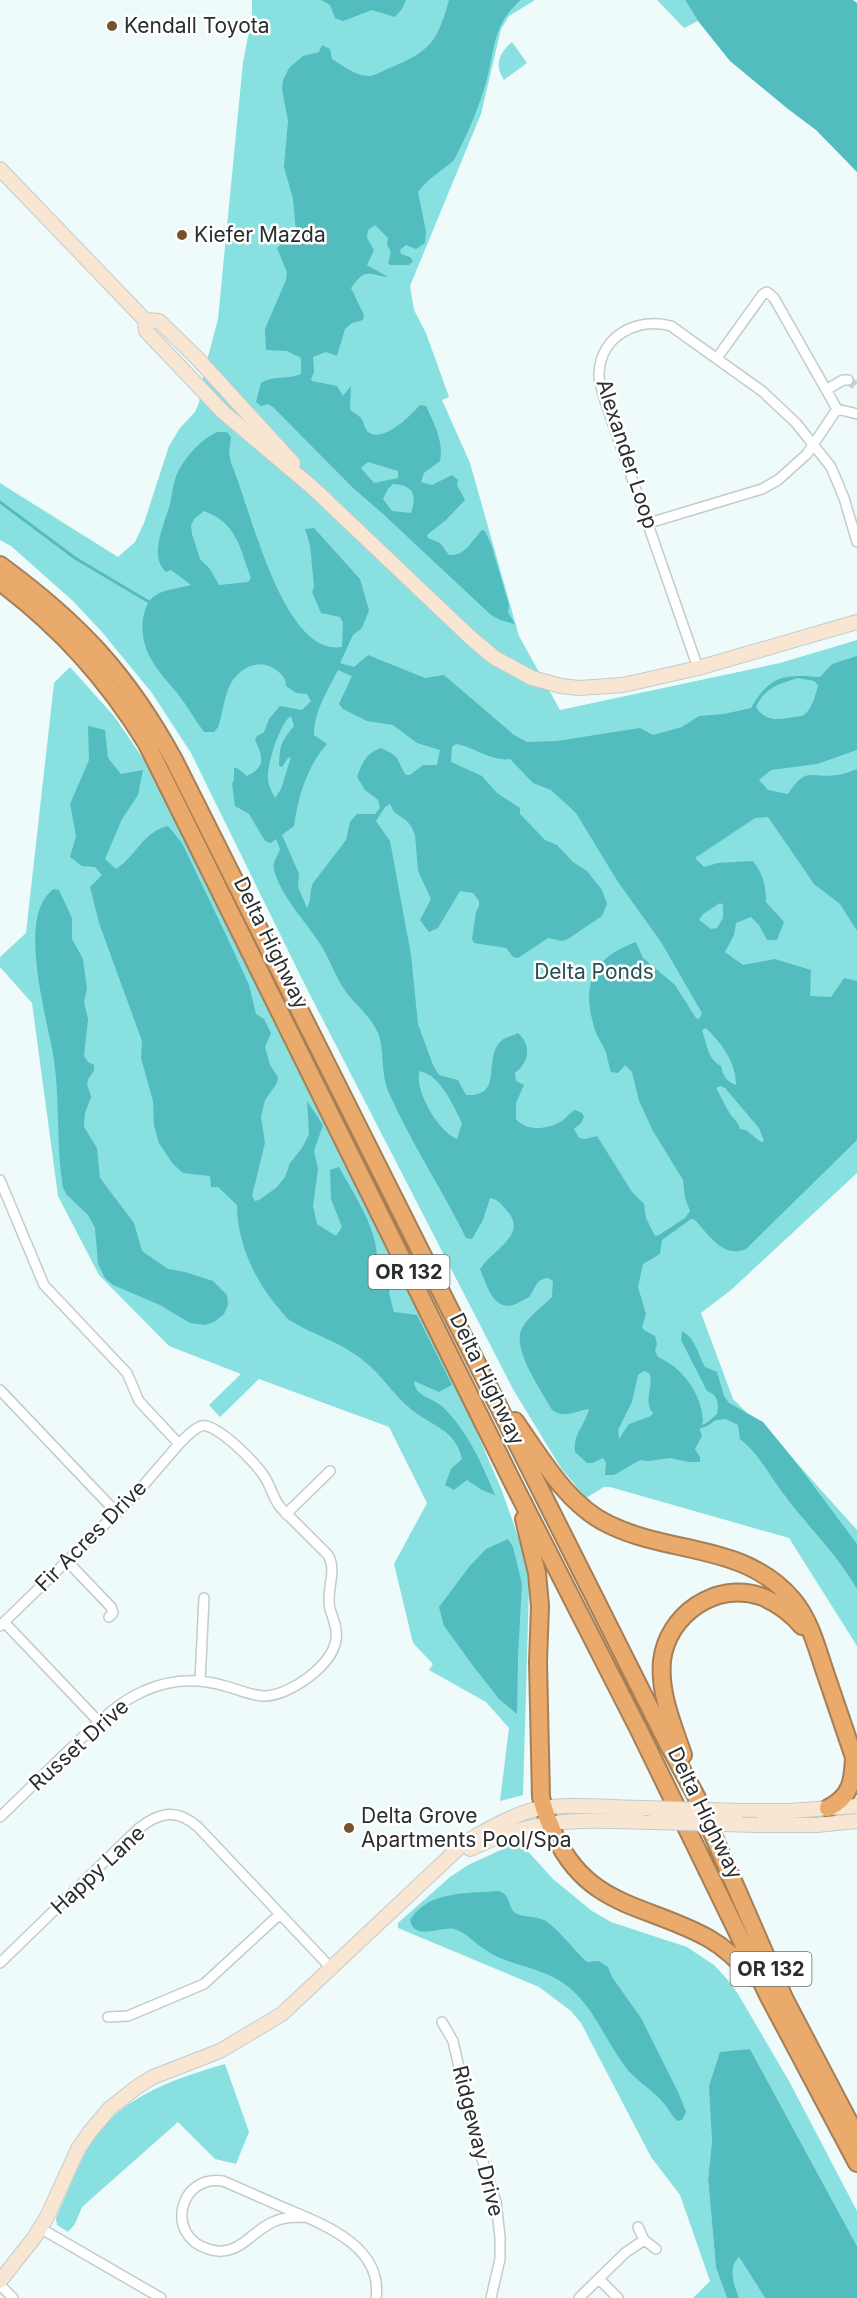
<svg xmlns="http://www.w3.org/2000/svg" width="857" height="2298" font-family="Inter,sans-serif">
  <rect width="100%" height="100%" fill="#effafa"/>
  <path fill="#89e0e0" d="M252 0H535L509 16 501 29 481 114 410 286 414 310 426 333 449 397 442 400 470 463 519 636 560 710 780 663 857 640V1173L731 1290 701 1313 733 1399 795 1461 857 1530V1646L789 1538 610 1487H604L586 1498 561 1468 514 1391 306 987 191 753 152 693 102 632 73 601 11 546 0 540V483L118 557 135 542 144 523 169 446 180 428 195 412 199 403 204 372 218 319 243 62 252 16Z
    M657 0H685L698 21 684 28Z
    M512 42 527 63 504 80C494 65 499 53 512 42Z
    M70 667 114 716 153 773 458 1388 502 1491 521 1545 527 1572 529 1588 523 1795 500 1801 509 1728 486 1702 429 1670 433 1664 413 1643 394 1564 427 1503 389 1427 259 1379 220 1417 209 1405 241 1374 169 1346 99 1275 58 1196 32 1003 0 967V957L26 933 54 683Z
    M514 1844H520L524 1847 553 1879 592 1911 611 1922 687 1947 714 1965 727 1979 738 1994 789 2081 857 2211V2246L750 2049 712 2141 708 2179 716 2268 727 2298H693L710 2281 680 2195 651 2157 581 2023 571 2011 539 1987 398 1928V1923L450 1877 468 1865Z
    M225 2064 249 2132 236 2164 215 2159 178 2122 82 2207 75 2224 68 2232 57 2225 56 2218C67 2194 76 2169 89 2146 118 2097 174 2079 225 2064Z
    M739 2257 765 2298H739C734 2284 728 2270 739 2257Z"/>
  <path fill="#53bcbe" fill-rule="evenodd" d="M321 0H406L402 9 395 17 372 10 343 21 335 18 330 5Z
    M449 0H521C492 24 495 50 486 83 478 109 467 136 454 160 442 171 428 178 418 192L426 231 425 243 416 249 406 245 400 250 401 254 410 257 413 261 409 265H390L388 263C390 256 393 252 387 245L388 238 375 225 368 230 367 238 374 250 367 265 388 277C365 274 366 268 351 288L364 315 363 320 352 323 345 329 337 356 326 352 313 357 314 372 311 379 312 381 337 386 343 396 351 386 350 409C353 413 357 414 361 418 364 422 364 427 367 431 382 445 411 415 420 405L426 406C434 423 444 442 440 461L424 473 421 482 432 485 452 475 458 480 457 485 465 500 446 520 427 535 428 538 440 543 449 555C466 556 471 541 482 530L485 531 491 544 509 605 508 612 515 624 500 620 491 615 382 513 352 487 273 407 268 404 261 406 256 402 261 383C273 375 288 380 301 374V358L287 351 266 350 265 329 286 280 287 272 277 248 296 231 293 199 284 167 288 121 282 89 283 80 289 68 303 56 319 52 322 45 330 49 332 59C342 65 357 77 370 76 377 75 386 69 392 67 431 51 438 40 449 0ZM368 462 398 471V478L374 483 361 468ZM393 484C414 485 417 495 411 513L392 511 383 499 388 489Z
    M685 0H853L857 3V172L816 130 788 109 730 61 698 21Z
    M217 432H227L231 437 229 452 231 463C250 505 282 657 342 647L343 623 340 617 321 613 312 592 314 586 310 545 305 529 314 528 360 579 369 610 362 628 353 635 340 663 354 667 368 655 425 678 444 675 514 735 527 742 557 741 640 728 653 735 682 727 699 716 724 714 751 708C770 675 784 674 820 677L832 664 857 656V750L817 764 771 770 759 780 768 790 788 794C807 765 810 779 838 775 844 774 851 771 857 769V931L840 904 814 884 768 817 755 818 695 858 704 867 718 863 753 861C763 874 766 885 766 902L784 922 777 940H767L759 925 751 917 736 923 734 935 725 952 743 965 775 959 811 970 810 996 831 997 844 978 857 981V1140L746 1249C723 1259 708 1234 695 1220L691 1219 662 1240 660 1254 643 1264 638 1287 646 1314 642 1327 644 1330 655 1336 657 1344 655 1351 658 1357C683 1368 702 1394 703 1422L699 1427 702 1436 695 1449 700 1457V1462H689L670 1458 648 1461 640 1460 614 1475H605L606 1463 603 1458 593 1463H587L575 1452C573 1433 585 1426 589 1409 575 1411 565 1419 552 1410 542 1391 511 1349 522 1328 529 1316 543 1306 552 1297L553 1281 548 1278C535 1279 536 1289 529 1297 526 1299 519 1302 516 1304 494 1313 487 1286 480 1269 491 1251 528 1235 508 1212 503 1206 498 1199 490 1198L483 1220 472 1239 466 1238C442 1189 411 1143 389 1093 380 1074 385 1046 377 1031 370 1016 356 1005 346 992 336 978 331 962 322 947 307 922 282 899 274 870 272 862 278 856 280 849L276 839 271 843 265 841 249 814 235 806 232 784 234 779V768H237L247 776C266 767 263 757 255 740L257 736 264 732 269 719 280 706 302 710 311 701 307 694 296 693 286 686C286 677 281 673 273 668 258 658 238 669 230 685 224 697 223 713 218 727L214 732H204C195 720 187 706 178 694 158 670 139 652 143 618 145 609 148 600 156 595 165 589 181 588 191 585L171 570 166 572C148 556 165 523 170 504 173 492 173 479 180 468 188 454 203 438 217 432ZM204 511C238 524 239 547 251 578L248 582 219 585 210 569 200 559 192 534 191 526 194 519ZM338 670 352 676 339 704 343 709 367 721 393 725 417 743 440 750 437 765H423L410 775H406C395 759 403 758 381 748 366 753 362 763 357 777L365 790 378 800 380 808 375 814H357L350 822 346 840 313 883C309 892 312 900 307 908L298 887 299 874 282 835 294 826C298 797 307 766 327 744L314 735C314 711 327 692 338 670ZM798 678 814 681 818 685C816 694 812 709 804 715 799 717 799 716 794 717 778 720 766 722 756 707 765 687 779 684 798 678ZM291 716 294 726C281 742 280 744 279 766L282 767 288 758 291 757 281 789 275 798C272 793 269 786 268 780 266 767 280 722 291 716ZM456 744C474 747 492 762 510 759L533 783 551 790 576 813 618 882 661 942 702 1013 699 1019 696 1018 675 985 643 958 636 942C591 958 581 986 595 1030 597 1037 602 1043 605 1050 608 1057 608 1065 611 1072L618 1073 625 1065 632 1072 639 1101 653 1131 683 1180 685 1198 690 1211 685 1218 659 1235 655 1236 646 1218 644 1204 632 1192 597 1136 585 1139 579 1138 574 1129 581 1123 584 1117 582 1113 575 1110C569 1113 566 1119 560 1122 547 1130 525 1131 516 1119V1103L524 1085 516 1081 515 1073C529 1062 532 1046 518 1033 513 1036 505 1037 501 1041 482 1059 505 1097 466 1095L458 1080 439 1075 433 1065 418 1024 411 955 390 841 376 821 385 807 390 804 394 812 407 821 412 828 415 835 418 871 431 899 420 920 429 932 438 928 460 891 473 893 479 901V906L476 912 472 939 474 943 506 948 513 957 518 958 548 938 562 941 568 939 602 916 607 904 602 890 587 871 573 862 557 845 545 840 520 814V808L497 793 482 776 451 762 452 747ZM720 903 723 905V918L717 928 711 929 699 920 703 914ZM706 1028C722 1044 736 1062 736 1085 726 1081 723 1076 721 1066 707 1058 707 1044 702 1030ZM420 1071C441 1076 453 1105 462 1123L457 1139C439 1133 413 1089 420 1071ZM721 1086 725 1088 759 1128 764 1141 761 1142 746 1130 740 1129C738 1120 732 1119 729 1112 724 1104 721 1096 716 1088ZM644 1371 649 1373C655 1387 642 1399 653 1413L651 1416 629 1424 619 1439 618 1430 632 1402 638 1375Z
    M88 726 105 730 108 758 121 774 143 770 138 795 122 819 105 859 116 869C136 856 144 831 168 826L182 843 228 939 249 985 256 1014 264 1019 271 1033 265 1047 270 1065 278 1077 277 1083 265 1100 261 1117 265 1143 252 1196 255 1201 259 1200 276 1188 285 1177 290 1163 302 1148 309 1134 307 1101 323 1125 314 1151 318 1169 313 1206 317 1224 336 1236 342 1227 331 1199 330 1170 339 1167C353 1193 382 1235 376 1264L380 1270 394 1276 389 1293 394 1312 417 1315 452 1385 439 1392 414 1381C415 1397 432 1397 443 1407 468 1432 481 1462 495 1495L482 1490 467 1480 454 1490 445 1485 451 1469 462 1459C455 1429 433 1427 412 1410 394 1396 382 1375 364 1361 342 1342 312 1335 288 1319 284 1316 280 1309 276 1305 253 1277 237 1241 237 1205L218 1187H211L210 1176 183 1173 173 1164 159 1143 154 1126 153 1101 141 1058 142 1041 99 923 90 887 102 875 95 867 82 866 70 857 76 836 70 804 89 760Z
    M54 889 59 890 72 918V939L83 959 87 989 84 1002 88 1019 84 1056 88 1062 94 1065V1071C83 1085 88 1083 91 1097L85 1113 84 1127 97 1148 100 1178 134 1223 142 1251 168 1269 185 1272 213 1281 227 1295 228 1305 224 1314 214 1322 205 1325 190 1323 160 1305 113 1285 105 1278 98 1264 95 1228 88 1215 67 1195 63 1188C56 1146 60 1102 54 1060 48 1020 15 915 54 889Z
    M682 1331C695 1338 698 1354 705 1367L717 1372 724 1396 729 1403 763 1422 795 1461 857 1544V1589C838 1555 809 1528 786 1497 769 1476 762 1457 740 1439L738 1425 726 1419 709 1421 717 1414C719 1403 718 1395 707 1391L681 1340Z
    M508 1539 513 1547 522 1584 518 1657 517 1714 499 1699 474 1667 444 1626 439 1607 469 1567 486 1549Z
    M498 1891C511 1894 507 1904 514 1912 520 1918 536 1915 546 1921 561 1932 573 1949 587 1962L599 1961 608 1967 612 1977 641 2018 679 2094 686 2112 682 2120 678 2121C671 2116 668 2107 661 2100 651 2089 637 2081 627 2069 602 2037 592 1997 553 1977 531 1966 505 1964 484 1949 474 1943 466 1932 454 1929 440 1926 415 1942 410 1920 428 1890 468 1894 498 1891Z
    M750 2049 857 2246V2298H765L739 2257C728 2269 734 2284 739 2298H727L716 2268 708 2179 712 2141 709 2086 720 2052Z"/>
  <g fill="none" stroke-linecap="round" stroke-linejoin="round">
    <path stroke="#53bcbe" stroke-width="3" d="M0 502 75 558 149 602
      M699 1427 706 1425 713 1420"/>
    <path stroke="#c8d1d1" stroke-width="9" stroke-dasharray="9 4.5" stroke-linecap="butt" d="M848 380 857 387"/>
    <defs>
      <path id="street" d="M717 358 763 294 767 292 774 298 837 409
        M826 390 843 380H848
        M649 523 762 489 778 480 807 454 837 409 857 414
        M698 668 605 401C603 392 598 381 599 373 601 335 638 317 671 326L762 391 796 423 831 467 844 498 857 542
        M0 1180 44 1285 127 1373 139 1401 179 1444C185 1438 193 1429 201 1426 215 1421 257 1464 264 1476 271 1486 273 1499 281 1508L328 1555C338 1572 325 1591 330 1609 333 1619 338 1629 336 1640 332 1666 289 1696 264 1696 251 1696 238 1689 225 1686 198 1678 170 1679 144 1691 114 1704 93 1728 69 1750 46 1772 23 1795 0 1817
        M0 1390 117 1513
        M286 1514 330 1471
        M67 1561 111 1607 113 1613 109 1617
        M4 1622 99 1722
        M0 1626 135 1495 179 1444
        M200 1681 204 1598
        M0 1963 138 1829C159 1812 177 1808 198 1827L331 1968
        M108 2017 128 2016 204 1984 280 1914
        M442 2022 453 2041 475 2137 496 2202 500 2237V2259L491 2298
        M305 2217C294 2217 283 2217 273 2222 250 2232 238 2259 208 2249 164 2235 180 2174 223 2181 244 2190 266 2200 287 2209 325 2225 383 2247 376 2298
        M638 2227 644 2240 656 2249
        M40 2228 161 2298
        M599 2279 618 2298
        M0 2285 13 2298
        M579 2298 625 2253 644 2240"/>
      <path id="secondary" d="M0 169 145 320 146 331 223 412 313 488 471 638 495 658 532 678 561 686 579 688 623 685 698 668 857 622
        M145 320 159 321 197 358 293 463
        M739 1811H790L857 1806
        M757 1825H817L857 1821
        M470 1849C538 1816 579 1820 652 1822
        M0 2281 34 2238 47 2217 78 2149 89 2133 110 2108 137 2087 153 2077 220 2051 282 2014 463 1844C484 1831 506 1818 529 1811 560 1802 610 1808 644 1808"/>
      <path id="highway" d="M0 565C79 623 127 674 174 760L668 1744 696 1796 785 2000 857 2137
        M0 582C61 628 107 679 147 744L516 1489 638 1728 769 1997 857 2163
        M515 1421C541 1458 568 1506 610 1525 672 1555 745 1543 793 1600 811 1622 817 1649 826 1675 836 1705 847 1736 857 1766
        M524 1519 537 1573 540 1606 538 1662 541 1797C544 1811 549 1823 555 1836 589 1908 646 1904 708 1938 726 1948 740 1962 752 1977
        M683 1755C673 1725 659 1694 662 1661 667 1615 716 1581 760 1596 776 1602 791 1613 802 1626
        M828 1808C851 1797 853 1781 854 1758"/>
    </defs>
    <use href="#street" stroke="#c1cccc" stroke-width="12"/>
    <use href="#secondary" stroke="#c1cccc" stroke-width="16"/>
    <use href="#highway" stroke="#a67f56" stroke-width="20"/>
    <use href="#street" stroke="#fff" stroke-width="9"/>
    <use href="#secondary" stroke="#f8e6d3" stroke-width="14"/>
    <use href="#highway" stroke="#e9aa6b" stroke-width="16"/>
    <defs>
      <path id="secondary-bridge" d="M644 1808 739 1811
        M652 1822 757 1825"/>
    </defs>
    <use href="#secondary-bridge" stroke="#c1cccc" stroke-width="16" stroke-linecap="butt"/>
    <use href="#secondary-bridge" stroke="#f8e6d3" stroke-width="14"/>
  </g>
  <g fill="#76512c" stroke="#fff" stroke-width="2">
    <circle cx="112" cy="26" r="6"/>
    <circle cx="182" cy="235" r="6"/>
    <circle cx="349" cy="1828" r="6"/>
  </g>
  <g text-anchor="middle" stroke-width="5" stroke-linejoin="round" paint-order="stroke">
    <g fill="#fff" stroke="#6a6d6d" stroke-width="1.5">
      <rect x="368.5" y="1255" width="81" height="34" rx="4.5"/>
      <rect x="730.5" y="1952" width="81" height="34" rx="4.5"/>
    </g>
    <g font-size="20" font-weight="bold" fill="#2a2e2e">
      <text x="409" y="1279">OR 132</text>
      <text x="771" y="1976">OR 132</text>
    </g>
    <g font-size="21" fill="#2a2e2e" stroke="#fff" text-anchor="start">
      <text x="124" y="33">Kendall Toyota</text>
      <text x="194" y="242">Kiefer Mazda</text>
      <text x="361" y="1823">Delta Grove<tspan x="361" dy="24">Apartments Pool/Spa</tspan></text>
    </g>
    <g font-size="21" fill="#2a2e2e" stroke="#fff">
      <text transform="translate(627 454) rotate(72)" y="7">Alexander Loop</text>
      <text transform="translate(271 943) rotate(64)" y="7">Delta Highway</text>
      <text transform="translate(487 1379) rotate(64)" y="7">Delta Highway</text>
      <text transform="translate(91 1536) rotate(-45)" y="7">Fir Acres Drive</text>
      <text transform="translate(79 1745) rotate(-42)" y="7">Russet Drive</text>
      <text transform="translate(705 1813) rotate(64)" y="7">Delta Highway</text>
      <text transform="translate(98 1870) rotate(-43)" y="7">Happy Lane</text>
      <text transform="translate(478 2141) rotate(76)" y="7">Ridgeway Drive</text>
    </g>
    <g font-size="21" fill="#245253" stroke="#fff">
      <text x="594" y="979">Delta Ponds</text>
    </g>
  </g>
</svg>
